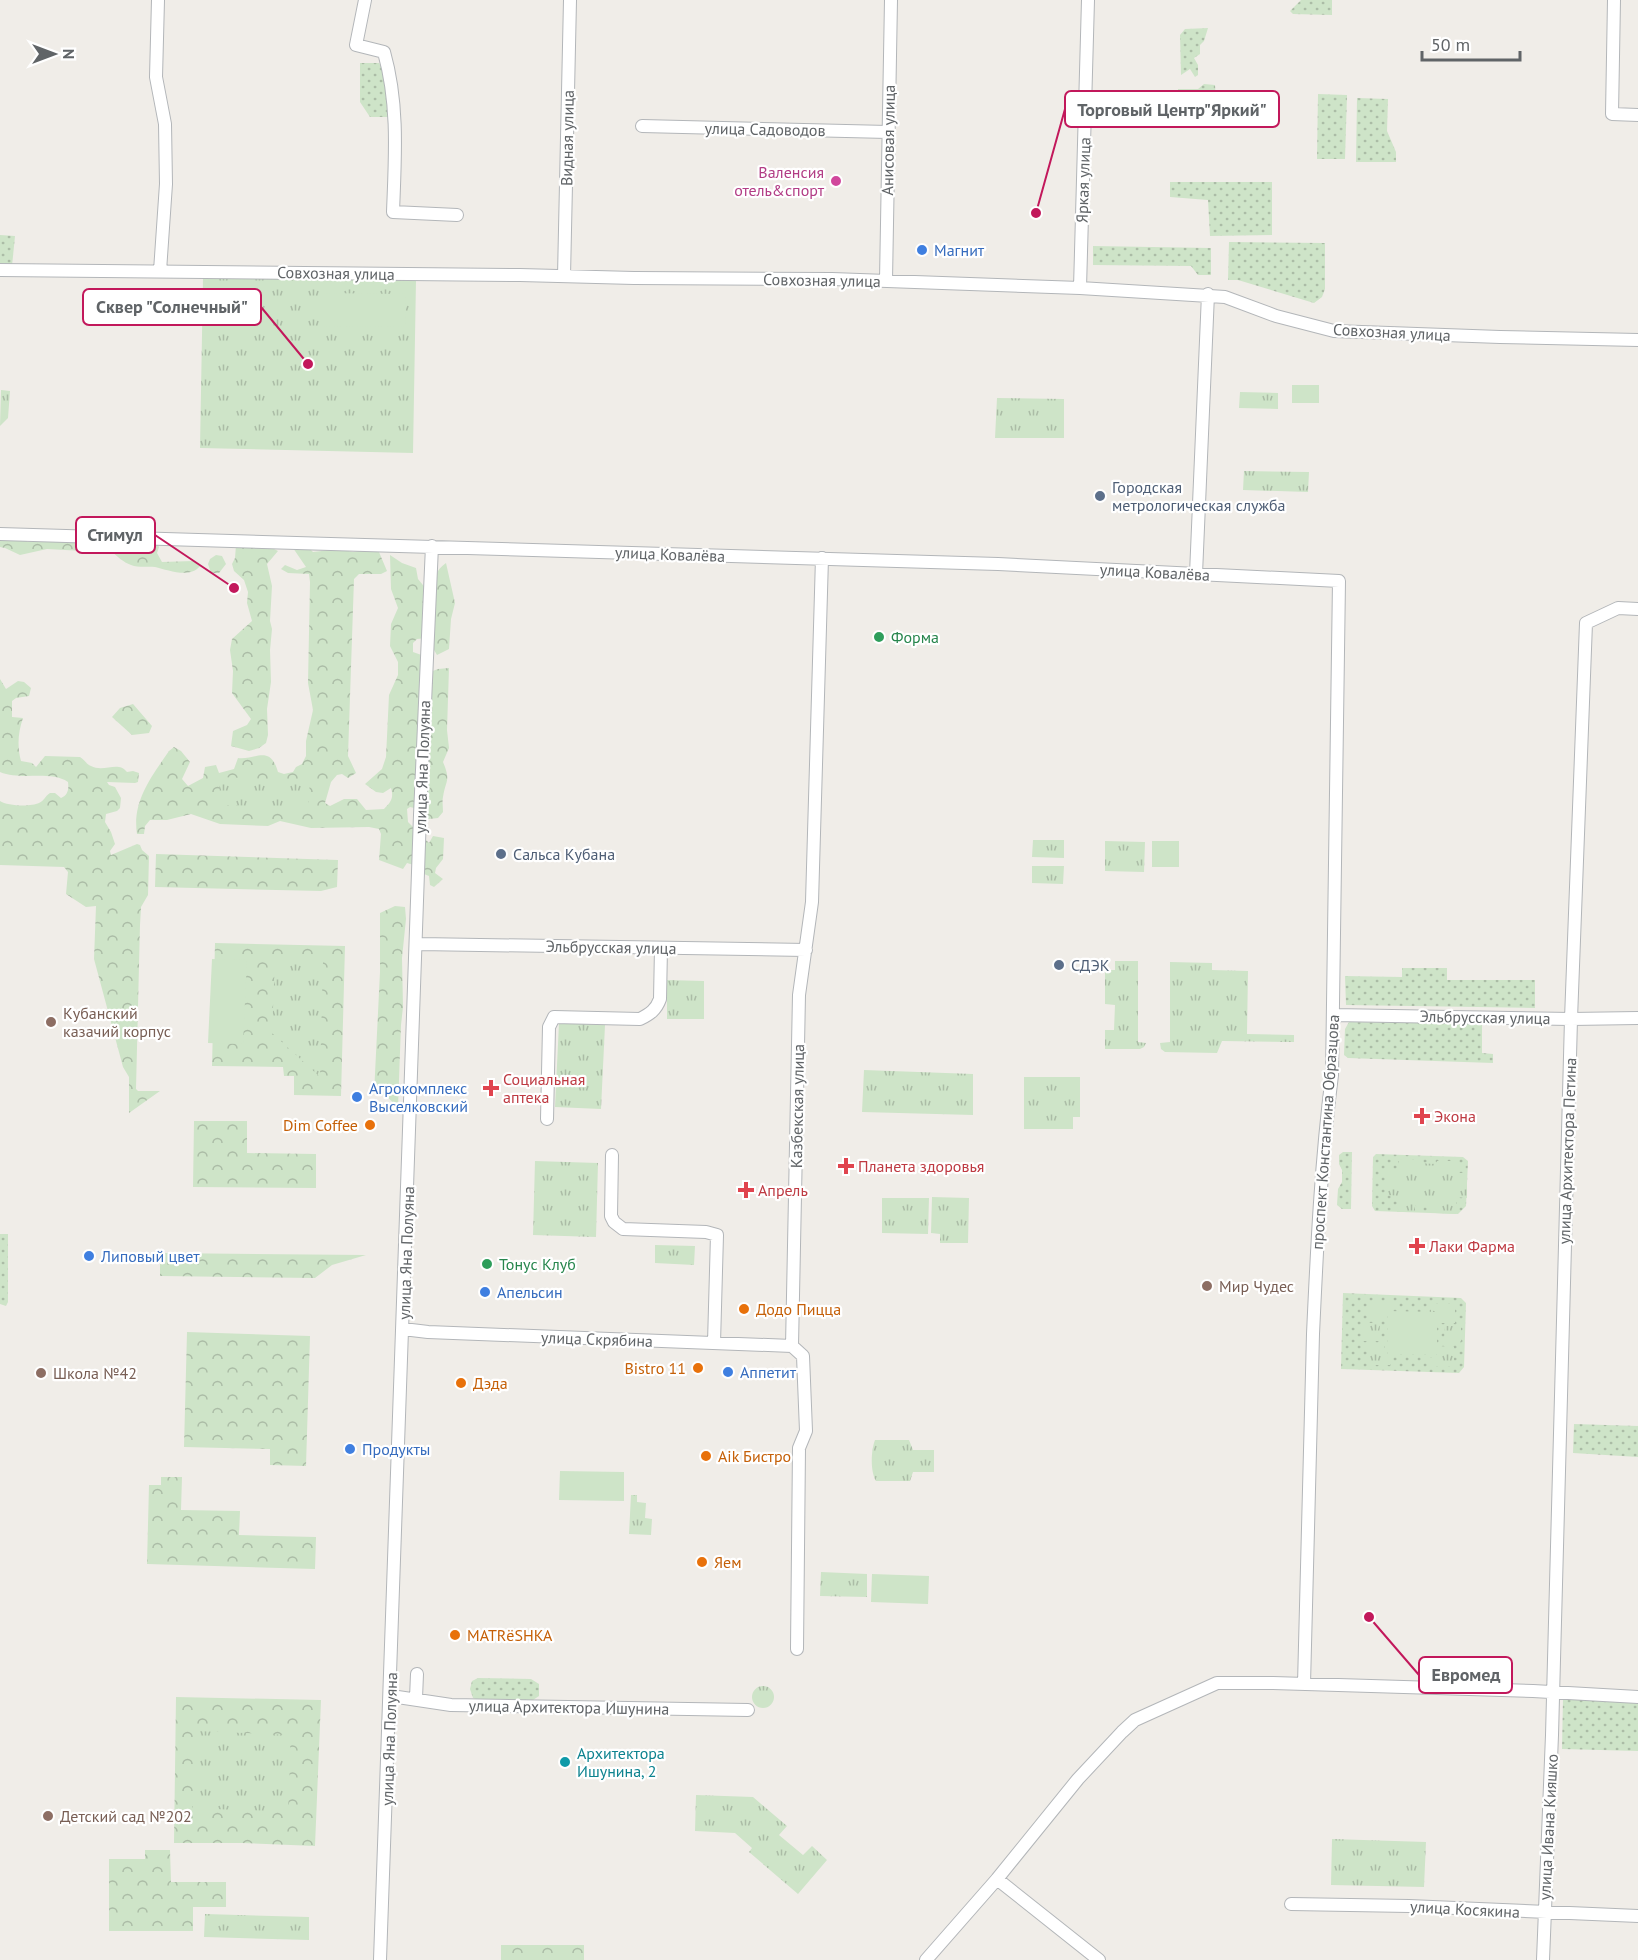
<svg xmlns="http://www.w3.org/2000/svg" width="1638" height="1960" font-family="'PT Sans',sans-serif">
  <defs>
    <pattern id="grass-dots" width="8" height="8" patternUnits="userSpaceOnUse" patternTransform="scale(1.5)"><rect width="8" height="8" fill="#cee4c8"/><path d="M2 2h.1M6 6h.1" fill="none" stroke="#abbca6" stroke-width="1.8" stroke-linecap="round"/></pattern>
    <pattern id="forest-crowns" width="20" height="18" patternUnits="userSpaceOnUse" patternTransform="scale(1.5)"><rect width="20" height="18" fill="#cee4c8"/><path d="M2 6a3 3 0 1 1 6 0M12 15a3 3 0 1 1 6 0" fill="none" stroke="#abbca6"/></pattern>
    <pattern id="park-tufts" width="24" height="20" patternUnits="userSpaceOnUse" patternTransform="scale(1.5)"><rect width="24" height="20" fill="#cee4c8"/><path d="M3 7l-1-3M5 7V3M7 7l1-3M15 17l-1-3M17 17v-4M19 17l1-3" fill="none" stroke="#abbca6"/></pattern>
  </defs>
  <rect width="100%" height="100%" fill="#f0ede8"/>
  <path fill="url(#grass-dots)" d="M1301 0H1332V15L1293 14 1290 11Z
    M1208 28 1204 41 1200 45V54L1194 58 1198 65V75L1195 77 1190 69 1181 75 1180 35 1185 29Z
    M360 63H379L387 78 388 117H370L360 102Z
    M1204 84 1215 85 1216 102H1178V89H1198Z
    M1318 94 1347 95 1345 159H1317Z
    M1357 98 1388 99 1387 131 1396 152V162H1356Z
    M1170 182H1272V235L1210 236 1208 200 1170 197Z
    M0 235 15 236 12 266 0 265Z
    M1229 242 1325 243V289L1322 297 1314 303 1238 280H1228Z
    M1093 246 1211 248V275H1198L1191 266 1093 265Z
    M1402 968H1447V980H1535V1008L1346 1005 1345 976 1402 977Z
    M1349 1022 1482 1024V1053L1493 1054V1063L1348 1058 1344 1055 1345 1029Z
    M1343 1152H1352L1351 1209H1342L1337 1205 1338 1189 1342 1182V1170L1339 1164V1155Z
    M1376 1154 1463 1157 1468 1161 1466 1206 1458 1214 1375 1211 1372 1206 1373 1157Z
    M0 1234H8V1302L6 1306 0 1304Z
    M1343 1293 1461 1298 1466 1303 1464 1367 1459 1373 1341 1369Z
    M1574 1424 1638 1426V1457L1573 1453Z
    M478 1678 531 1679 539 1684V1696L533 1700H478L473 1698 470 1689 472 1681Z
    M1563 1698 1638 1699V1751L1562 1749Z"/>
  <path fill="url(#forest-crowns)" d="M0 535 26 537 27 542H156L159 547 157 553 162 562 193 561 200 566C190 579 168 570 155 567 147 566 139 568 131 565 123 562 118 557 111 551L93 554 83 551 47 549 20 555 5 548 0 547Z
    M236 545H266L278 551 267 564 272 586 270 621 272 629 270 650 271 682 267 709 268 735 266 743 259 748 249 751 231 746 233 731 247 725 251 719 232 693 233 671 230 650 232 639 252 621 247 603 248 592 244 580 234 571 232 564 235 558Z
    M308 547 313 552 339 549 353 552 367 550 379 552 387 571 381 574H359L354 579 348 756 356 773 348 778 342 774 337 775 331 782 325 803 330 806 344 799H357L366 810 384 809C391 802 394 798 391 788L383 793 376 792 365 784 382 769 386 757 389 695 398 675V662L390 646 391 624 398 608 391 589 390 555 402 563 416 568 418 579 427 590 433 619C439 597 425 578 446 563L455 603 451 619 449 649 437 655 427 638 417 639 413 643V652L430 658V672L438 669 449 668 447 730 449 748 443 762C451 781 446 779 443 797 442 801 443 807 443 812L438 818 421 820 419 809 410 807 407 809 408 822 429 843 433 836 444 838 443 859 436 868 435 873 443 879 434 887 430 885 429 876 419 872 417 866 407 863 403 869 379 860 381 834 379 829 369 827 311 828 280 821 268 826 220 824 191 814 167 820H150L145 826 144 834H137C132 802 151 777 169 751L174 747 181 751 190 762 182 779 188 786 203 778 205 767 216 765 219 773 234 769 238 758C256 760 270 744 278 772L284 774 293 772 296 767 302 764 306 756V741L313 710 308 683 310 582 309 574 288 573 281 569 285 565 297 570 306 567 293 548Z
    M216 555 222 556 226 564 219 573H211L208 564 210 559Z
    M0 679 6 689 18 681 24 682 31 688 29 696 16 698 12 701V717L23 718C18 732 17 747 21 761L32 763 36 767 45 756 80 757C85 760 86 764 91 766 104 773 118 760 127 772L133 771 139 773 138 782 135 783 107 782 109 785 115 787 121 798 120 808 117 811 106 814 105 822 111 832 115 844 110 851 111 855 137 844 140 845 142 850 149 856 148 895 141 907 140 925 136 1089 138 1091H160L129 1113V1077L123 1067 94 959 96 906 86 907 66 894 68 872 64 867 0 865V801C7 806 31 807 39 803 44 801 45 796 50 793H55L61 798C68 795 69 789 68 782 50 770 21 781 0 772Z
    M133 704 152 726 149 733 132 735 112 717 120 708Z
    M156 854 338 860 337 887 321 891 155 887Z
    M395 906 405 907 406 919 402 958 403 1007 401 1025 398 1107 386 1096 374 1094 380 972V913Z
    M215 943 345 946 341 1096 294 1095V1076H284L283 1067 212 1066Z
    M194 1121H247V1153L316 1154V1188L193 1187Z
    M160 1253 366 1255 332 1265 315 1278 160 1276Z
    M187 1332 310 1336 306 1466 270 1465V1449L184 1447Z
    M161 1477H182L181 1510 240 1511 239 1535 316 1537 315 1569 147 1564 149 1485H161Z
    M176 1697 321 1700 315 1846 242 1843H174Z
    M145 1850H170L171 1882H226V1907H193V1931H109V1859H145Z
    M501 1945H584V1960H501Z"/>
  <path fill="url(#park-tufts)" d="M203 278 416 280 413 453 200 448Z
    M1 390 10 391 8 418 0 426Z
    M1240 392 1278 393V409L1239 408Z
    M997 398 1064 399V438H995Z
    M1244 471 1309 472 1308 492 1243 490Z
    M220 777 310 781 308 808 219 805Z
    M1033 840H1064V858L1032 857Z
    M1105 841 1145 842 1144 872 1105 871Z
    M1032 866H1064L1063 884 1032 883Z
    M275 959 323 962 320 1077 272 1033Z
    M1115 961H1138V1042L1146 1043 1144 1047 1140 1049H1105V1030H1114L1115 1005 1105 1004V970H1115Z
    M1170 962 1212 963V970L1248 971 1247 1034 1294 1035V1042L1222 1041 1217 1053 1165 1052 1161 1049 1160 1043 1170 1042Z
    M667 980 704 981V1019H667Z
    M559 1023 605 1025 601 1109 555 1107Z
    M864 1070 973 1074V1115L862 1112Z
    M1024 1077H1080V1117H1073V1129H1024Z
    M1398 1159 1416 1160V1163L1436 1164 1437 1161H1457V1173H1467V1198L1456 1197V1214L1435 1213V1207L1415 1206V1212H1397V1196L1386 1195 1387 1171H1398Z
    M535 1161 598 1163 596 1237 533 1235Z
    M932 1197 969 1198 968 1243H940V1234L931 1233Z
    M882 1198H929L928 1234 882 1233Z
    M655 1245 695 1246 694 1265 655 1263Z
    M1368 1301H1392V1309L1385 1310V1321H1368Z
    M1431 1304H1455V1323H1437V1312H1431Z
    M1363 1323H1380L1379 1341H1362Z
    M1445 1326H1461V1344H1444Z
    M1367 1343H1384V1354H1390V1365H1367Z
    M1437 1346 1454 1347V1366H1429V1358H1437Z
    M875 1440H909L913 1450H934V1472H913L910 1481H876C870 1471 871 1450 875 1440Z
    M631 1495H637V1502L646 1503 645 1518 652 1519 651 1535 629 1534Z
    M821 1572 867 1574V1597L820 1596Z
    M752 1697a11 11 0 1 1 22 0a11 11 0 1 1-22 0Z
    M196 1731 291 1735 288 1812 192 1808Z
    M696 1795 753 1797 787 1826 779 1835 803 1855 812 1846 827 1860 798 1894 749 1852 752 1848 735 1833 695 1831Z
    M1332 1839 1426 1842 1424 1887 1331 1885Z
    M205 1914 309 1917V1940L204 1937Z"/>
  <path fill="#cee4c8" d="M323 293 406 294 405 327 323 326Z
    M1292 385H1319V403H1292Z
    M1152 841H1179V867H1152Z
    M212 959 247 960 243 1044 208 1043Z
    M1388 1311 1437 1312V1354H1388Z
    M560 1471 624 1472V1501L559 1500Z
    M872 1574 929 1576 928 1604 871 1602Z"/>
  <g fill="none" stroke-linecap="round" stroke-linejoin="round">
    <defs>
      <path id="street" d="M158 0 156 77 165 124 166 184 160 271
        M365 0 356 45 384 52C399 105 395 158 393 212L457 215
        M1614 0 1612 114 1638 115
        M642 126 888 132
        M0 270 520 275 634 278 832 279 1080 288 1225 297 1276 316 1334 331 1500 337 1638 340
        M564 276 570 0
        M886 280 891 0
        M1080 288 1088 0
        M0 534 998 564 1339 581 1332 1075C1321 1161 1317 1247 1313 1334 1309 1450 1307 1567 1304 1684
        M1196 574 1208 294
        M416 942 420 944 806 950
        M1333 1015 1571 1019 1638 1018
        M547 1119 549 1027 554 1017 640 1019C650 1014 656 1010 660 999L661 948
        M612 1155 611 1216 614 1222 623 1229 706 1232 717 1235 714 1343
        M403 1329 428 1332 792 1346
        M797 1649 799 1448 806 1431 803 1356 792 1346 799 995 812 902 822 558
        M391 1696 451 1705 748 1710
        M416 1698 417 1674
        M997 1879 1099 1960
        M1291 1904 1409 1906 1638 1916
        M380 1960 420 815 432 546
        M926 1960 997 1879 1078 1779 1122 1732 1135 1720 1217 1683H1273L1533 1691 1638 1697
        M1543 1960 1552 1735 1571 1019 1586 623 1618 608 1638 609"/>
    </defs>
    <use href="#street" stroke="#b3b6b9" stroke-width="14"/>
    <use href="#street" stroke="#fff" stroke-width="12"/>
  </g>
  <circle fill="#d1479c" stroke="#fff" stroke-width="2" cx="836" cy="181" r="6"/>
  <g fill="#3f7fe0" stroke="#fff" stroke-width="2">
    <circle cx="922" cy="250" r="6"/>
    <circle cx="357" cy="1097" r="6"/>
    <circle cx="89" cy="1256" r="6"/>
    <circle cx="485" cy="1292" r="6"/>
    <circle cx="728" cy="1372" r="6"/>
    <circle cx="350" cy="1449" r="6"/>
  </g>
  <g fill="#5c6f8a" stroke="#fff" stroke-width="2">
    <circle cx="1100" cy="496" r="6"/>
    <circle cx="501" cy="854" r="6"/>
    <circle cx="1059" cy="965" r="6"/>
  </g>
  <g fill="#2e9e5b" stroke="#fff" stroke-width="2">
    <circle cx="879" cy="637" r="6"/>
    <circle cx="487" cy="1264" r="6"/>
  </g>
  <g fill="#8d6e63" stroke="#fff" stroke-width="2">
    <circle cx="51" cy="1022" r="6"/>
    <circle cx="1207" cy="1286" r="6"/>
    <circle cx="41" cy="1373" r="6"/>
    <circle cx="48" cy="1816" r="6"/>
  </g>
  <g fill="#e0444e" stroke="#fff" stroke-width="2">
    <path d="M488 1079h6v6h6v6h-6v6h-6v-6h-6v-6h6z"/>
    <path d="M1419 1107h6v6h6v6h-6v6h-6v-6h-6v-6h6z"/>
    <path d="M843 1157h6v6h6v6h-6v6h-6v-6h-6v-6h6z"/>
    <path d="M743 1181h6v6h6v6h-6v6h-6v-6h-6v-6h6z"/>
    <path d="M1414 1237h6v6h6v6h-6v6h-6v-6h-6v-6h6z"/>
  </g>
  <g fill="#e8710a" stroke="#fff" stroke-width="2">
    <circle cx="370" cy="1125" r="6"/>
    <circle cx="744" cy="1309" r="6"/>
    <circle cx="698" cy="1368" r="6"/>
    <circle cx="461" cy="1383" r="6"/>
    <circle cx="706" cy="1456" r="6"/>
    <circle cx="702" cy="1562" r="6"/>
    <circle cx="455" cy="1635" r="6"/>
  </g>
  <circle fill="#0f9aa8" stroke="#fff" stroke-width="2" cx="565" cy="1762" r="6"/>
  <g text-anchor="middle" stroke-width="4.5" stroke-linejoin="round" paint-order="stroke">
    <g font-size="16" fill="#606467" stroke="#fff">
      <text transform="translate(765 129) rotate(1)" y="6">улица Садоводов</text>
      <text transform="translate(567 138) rotate(-89)" y="6">Видная улица</text>
      <text transform="translate(888 140) rotate(-89)" y="6">Анисовая улица</text>
      <text transform="translate(1083 180) rotate(-88)" y="6">Яркая улица</text>
      <text transform="translate(336 273) rotate(1)" y="6">Совхозная улица</text>
      <text transform="translate(822 280) rotate(1)" y="6">Совхозная улица</text>
      <text transform="translate(1392 332) rotate(3)" y="6">Совхозная улица</text>
      <text transform="translate(670 554) rotate(2)" y="6">улица Ковалёва</text>
      <text transform="translate(1155 572) rotate(3)" y="6">улица Ковалёва</text>
      <text transform="translate(422 767) rotate(-88)" y="6">улица Яна Полуяна</text>
      <text transform="translate(611 947) rotate(1)" y="6">Эльбрусская улица</text>
      <text transform="translate(1485 1017) rotate(1)" y="6">Эльбрусская улица</text>
      <text transform="translate(797 1106) rotate(-89)" y="6">Казбекская улица</text>
      <text transform="translate(1325 1132) rotate(-86)" y="6">проспект Константина Образцова</text>
      <text transform="translate(1567 1151) rotate(-88)" y="6">улица Архитектора Петина</text>
      <text transform="translate(406 1253) rotate(-88)" y="6">улица Яна Полуяна</text>
      <text transform="translate(597 1339) rotate(2)" y="6">улица Скрябина</text>
      <text transform="translate(569 1707) rotate(1)" y="6">улица Архитектора Ишунина</text>
      <text transform="translate(389 1739) rotate(-88)" y="6">улица Яна Полуяна</text>
      <text transform="translate(1548 1827) rotate(-87)" y="6">улица Ивана Кияшко</text>
      <text transform="translate(1465 1909) rotate(3)" y="6">улица Косякина</text>
    </g>
    <g font-size="16" fill="#b23c85" stroke="#fff" text-anchor="end">
      <text x="824" y="178">Валенсия<tspan x="824" dy="18">отель&amp;спорт</tspan></text>
    </g>
    <g font-size="16" fill="#366cbe" stroke="#fff" text-anchor="start">
      <text x="934" y="256">Магнит</text>
      <text x="369" y="1094">Агрокомплекс<tspan x="369" dy="18">Выселковский</tspan></text>
      <text x="101" y="1262">Липовый цвет</text>
      <text x="497" y="1298">Апельсин</text>
      <text x="740" y="1378">Аппетит</text>
      <text x="362" y="1455">Продукты</text>
    </g>
    <g font-size="16" fill="#4e5e75" stroke="#fff" text-anchor="start">
      <text x="1112" y="493">Городская<tspan x="1112" dy="18">метрологическая служба</tspan></text>
      <text x="513" y="860">Сальса Кубана</text>
      <text x="1071" y="971">СДЭК</text>
    </g>
    <g font-size="16" fill="#27864d" stroke="#fff" text-anchor="start">
      <text x="891" y="643">Форма</text>
      <text x="499" y="1270">Тонус Клуб</text>
    </g>
    <g font-size="16" fill="#785e54" stroke="#fff" text-anchor="start">
      <text x="63" y="1019">Кубанский<tspan x="63" dy="18">казачий корпус</tspan></text>
      <text x="1219" y="1292">Мир Чудес</text>
      <text x="53" y="1379">Школа №42</text>
      <text x="60" y="1822">Детский сад №202</text>
    </g>
    <g font-size="16" fill="#be3a42" stroke="#fff" text-anchor="start">
      <text x="503" y="1085">Социальная<tspan x="503" dy="18">аптека</tspan></text>
      <text x="1434" y="1122">Экона</text>
      <text x="858" y="1172">Планета здоровья</text>
      <text x="758" y="1196">Апрель</text>
      <text x="1429" y="1252">Лаки Фарма</text>
    </g>
    <g font-size="16" fill="#c56008" stroke="#fff" text-anchor="start">
      <text x="358" y="1131" text-anchor="end">Dim Coffee</text>
      <text x="756" y="1315">Додо Пицца</text>
      <text x="686" y="1374" text-anchor="end">Bistro 11</text>
      <text x="473" y="1389">Дэда</text>
      <text x="718" y="1462">Aik Бистро</text>
      <text x="714" y="1568">Яем</text>
      <text x="467" y="1641">MATRёSHKA</text>
    </g>
    <g font-size="16" fill="#0d838f" stroke="#fff" text-anchor="start">
      <text x="577" y="1759">Архитектора<tspan x="577" dy="18">Ишунина, 2</tspan></text>
    </g>
  </g>
  <path fill="none" stroke="#c2185b" stroke-width="2" d="M1036 213L1065 109M308 364L261 307M234 588L155 535M1369 1617L1419 1675"/>
  <g fill="#c2185b" stroke="#fff" stroke-width="2">
    <circle cx="1036" cy="213" r="6"/>
    <circle cx="308" cy="364" r="6"/>
    <circle cx="234" cy="588" r="6"/>
    <circle cx="1369" cy="1617" r="6"/>
  </g>
  <g fill="#fff" stroke="#c2185b" stroke-width="2">
    <rect x="1065" y="91" width="214" height="36" rx="6"/>
    <rect x="83" y="289" width="178" height="36" rx="6"/>
    <rect x="76" y="517" width="79" height="36" rx="6"/>
    <rect x="1419" y="1657" width="93" height="36" rx="6"/>
  </g>
  <g font-size="18" text-anchor="middle" font-weight="bold" fill="#606467">
    <text x="1172" y="116">Торговый Центр"Яркий"</text>
    <text x="172" y="313">Сквер "Солнечный"</text>
    <text x="115" y="541">Стимул</text>
    <text x="1466" y="1681">Евромед</text>
  </g>
  <g transform="translate(54 54) rotate(90)" stroke="#ffffff" stroke-width="4.5" paint-order="stroke">
  <path d="M0-4.5L10 22L0 15L-10 22Z" fill="#606467"/>
  <text y="-9" font-size="16" font-weight="bold" text-anchor="middle" fill="#606467">N</text>
  </g>
  <path d="M1422 51v9h98v-9" fill="none" stroke="#606467" stroke-width="3"/>
  <text x="1431" y="51" font-size="18" fill="#606467" stroke="#ffffff" stroke-width="4.5" paint-order="stroke">50 m</text>
</svg>
